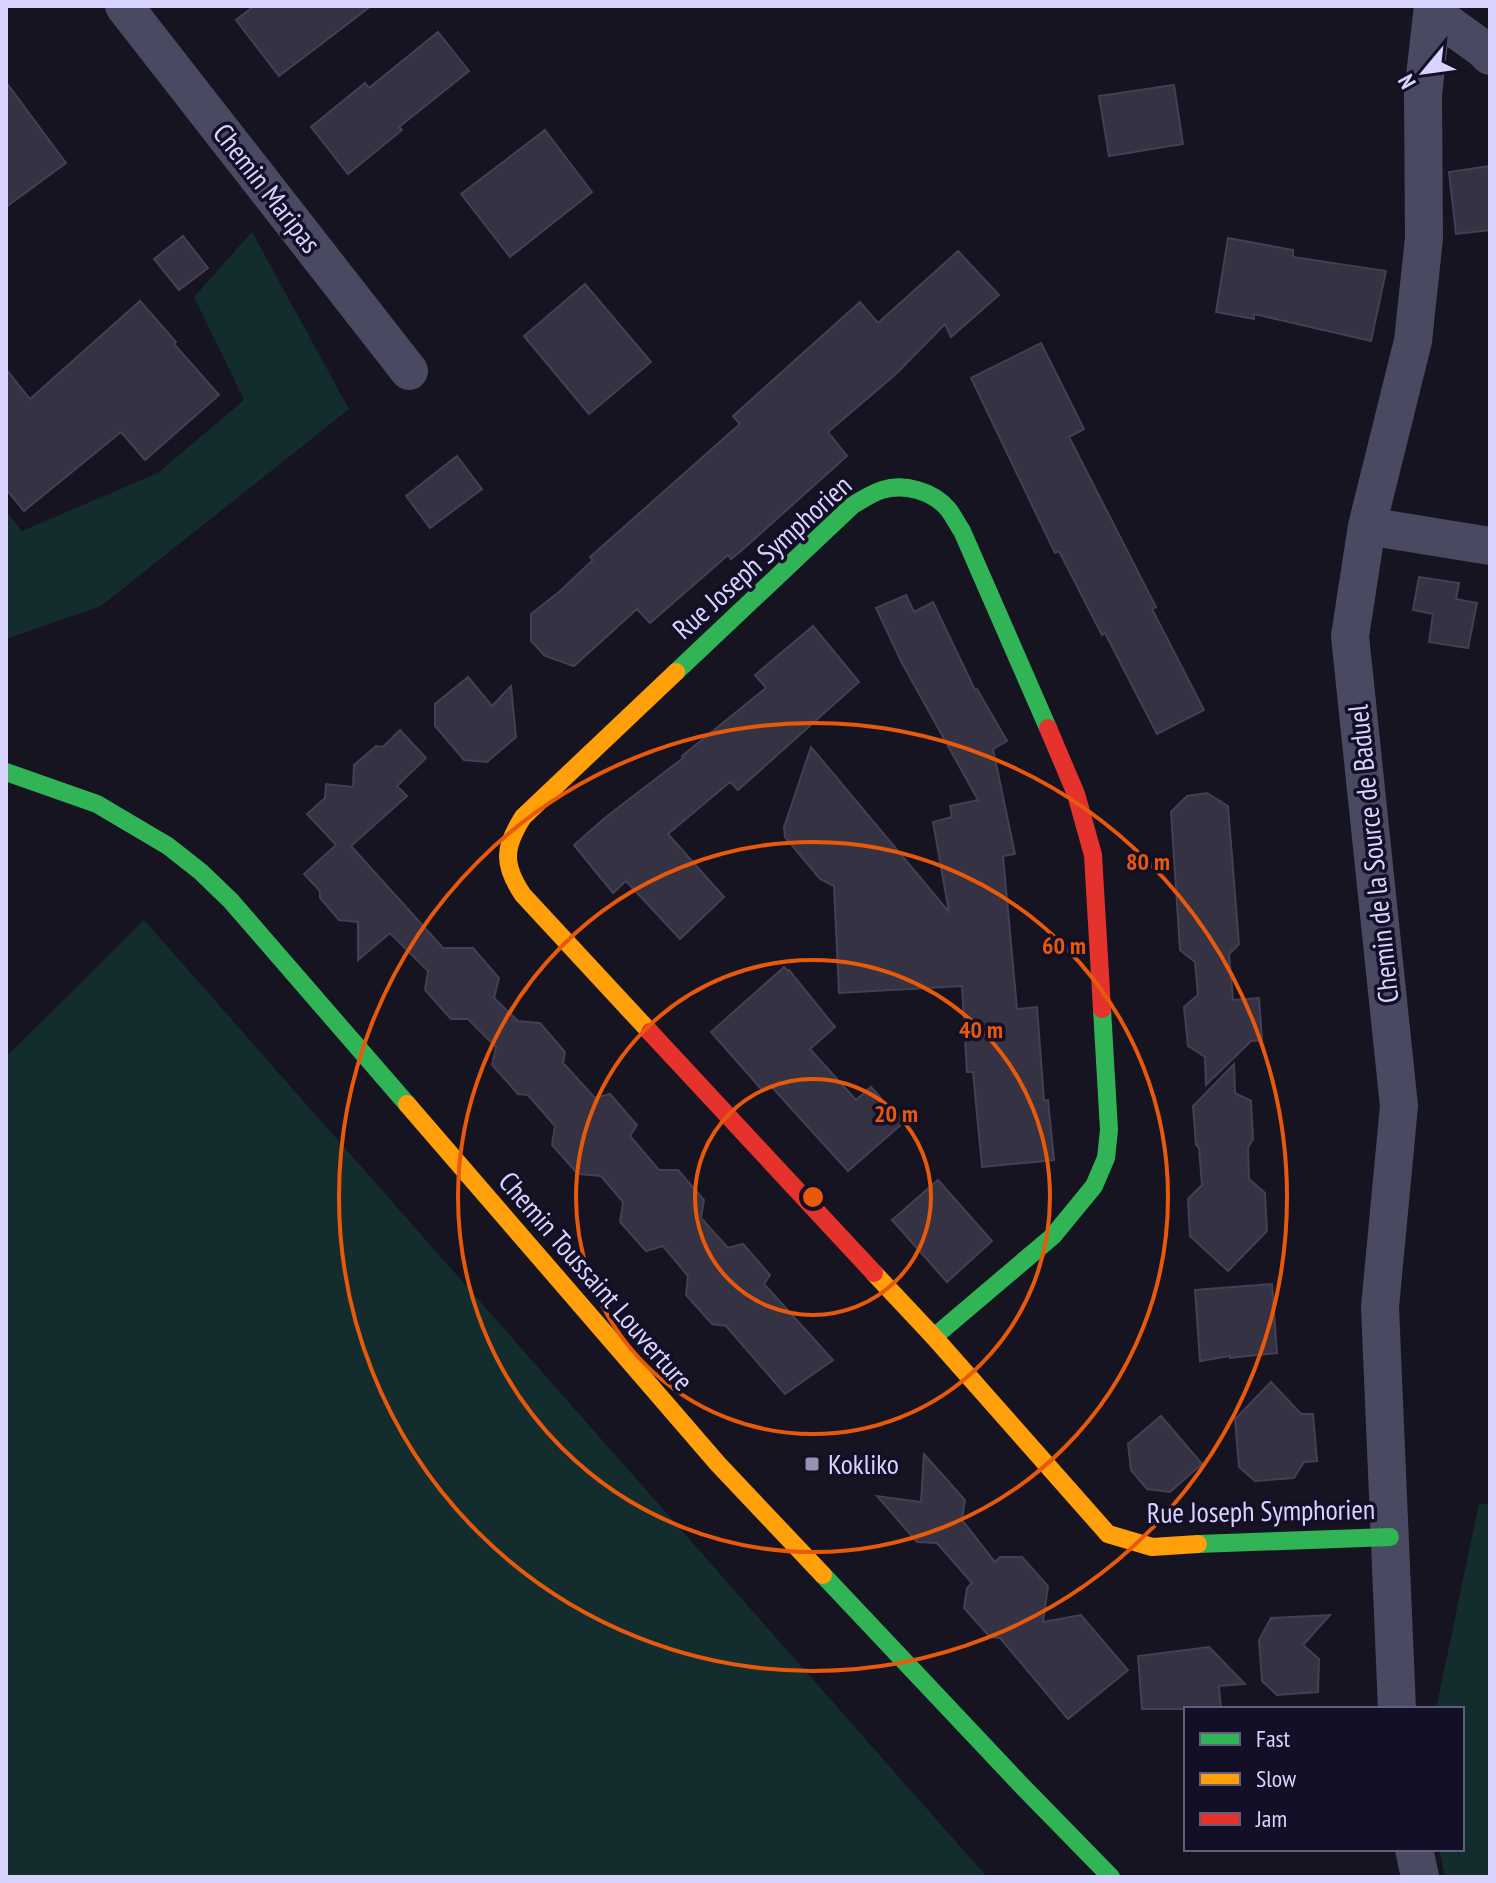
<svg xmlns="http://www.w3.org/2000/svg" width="1496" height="1883" font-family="'PT Sans Narrow',sans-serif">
  <rect width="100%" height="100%" fill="#161421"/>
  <path fill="#132c2d" d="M252 232 349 409 101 606 6 639V511L22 531 158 473 244 400 194 297Z
    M144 920 979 1868 988 1877H6V1057Z
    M1479 1503 1490 1505V1877H1445L1439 1849H1462V1709H1436Z"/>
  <path fill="#343243" stroke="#433f54" stroke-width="2" d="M254 6H371L279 76 236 20Z
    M438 32 469 71 399 127 402 130 348 174 311 127 365 83 369 88Z
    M6 82 66 163 6 207Z
    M1174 85 1183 144 1109 156 1099 96Z
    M545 130 592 192 510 257 461 194Z
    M1490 166V230L1456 234 1449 172Z
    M183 236 208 268 179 290 154 259Z
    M1228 238 1293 250V257L1386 271 1371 341 1254 314V319L1216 312Z
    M958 251 999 295 951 337 945 324 896 374 828 432 847 456 742 550 731 559 728 555 650 623 637 609 574 666 545 656 531 641V614L559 592 593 560 590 557 740 424 733 416 860 302 878 323Z
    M585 284 651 362 589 414 524 336Z
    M140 301 176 342 174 344 219 395 145 460 121 432 24 511 6 489V369L30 399Z
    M1041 343 1084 429 1069 437 1156 607 1152 609 1204 710 1157 734 1105 633 1102 635 1059 551 1055 553 971 378Z
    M457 456 482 489 430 528 406 496Z
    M1419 577 1459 583 1456 599 1477 603 1468 648 1429 642 1433 614 1413 610Z
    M906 595 914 612 933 602 975 690 977 689 1007 741 993 749 1015 854 1003 856 1017 1009 1037 1007 1044 1101 1048 1100 1054 1160 982 1167 973 1072H967L962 986 839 993 834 886 820 879 785 837 784 827 811 747 949 912 933 822 952 817 950 806 978 800 902 663 876 608Z
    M813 626 859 682 738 790 730 782 668 834 724 897 680 939 626 881 613 893 574 845 606 817 683 758 682 756 766 688 755 675Z
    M468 677 492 706 511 686 516 737 487 762 464 760 435 726V704Z
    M400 730 426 758 397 786 407 796 351 846 443 948H473L499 978 494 998 518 1021 540 1023 565 1052 563 1063 595 1098 610 1094 637 1125 630 1136 659 1170H678L704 1200 701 1218 728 1248 743 1244 770 1275 764 1284 833 1360 785 1394 726 1326 712 1324 686 1295 688 1276 663 1246 646 1251 620 1222 623 1202 601 1176 578 1174 552 1145 555 1126 528 1095 518 1094 492 1065 496 1047 468 1019H451L425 990 428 971 390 933 358 960V922L339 920 320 898V891L304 874 336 845 307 814 325 798 326 784 353 787 354 765 376 746 383 747Z
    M1207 793 1228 806 1239 944 1229 954 1233 1000 1259 998 1262 1040 1251 1041 1206 1085 1205 1057 1188 1046 1184 1007 1198 995 1195 962 1180 950 1171 812 1187 796Z
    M784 967 788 971 789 970 835 1027 810 1049 856 1100 871 1087 903 1123 848 1171 770 1085 763 1091 711 1032Z
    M1234 1064 1235 1093 1251 1101 1253 1139 1248 1148 1249 1179 1265 1193 1267 1231 1228 1271 1190 1236 1188 1199 1202 1185 1199 1148 1196 1145 1193 1106Z
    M938 1180 992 1241 947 1282 892 1220Z
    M1272 1284 1277 1353 1230 1358V1356L1200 1361 1195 1290Z
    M1271 1382 1301 1414H1313L1317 1461 1304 1462 1294 1478 1255 1481 1239 1467 1235 1419Z
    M1161 1416 1202 1464 1170 1492 1147 1489 1131 1470 1128 1444Z
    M924 1454 965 1500 962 1520 995 1562 1000 1557H1022L1048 1586 1043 1622 1081 1615 1128 1670 1068 1719 1000 1638 990 1637 964 1608 967 1588 972 1583 937 1543 917 1542 877 1496 921 1502Z
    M1330 1615 1303 1645 1319 1659 1318 1692 1277 1695 1262 1681 1259 1640 1271 1618Z
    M1209 1647 1245 1684 1219 1686 1221 1709H1142L1138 1656Z"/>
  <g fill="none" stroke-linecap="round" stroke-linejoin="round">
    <path stroke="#4a4962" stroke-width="38" d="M124 6 409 371
      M1433 13 1483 49 1490 56
      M1367 526 1490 546
      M1397 1709 1380 1307 1399 1106 1350 636 1367 526 1413 341 1424 238 1423 94 1433 6
      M1414 1849 1420 1877"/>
    <path stroke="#30b455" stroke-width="18" d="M676 672 853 505C862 500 872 493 882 490 904 483 933 491 948 509 953 515 957 524 962 531L1048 728
      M6 772 97 804 168 846 201 872 231 901 407 1104
      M934 1337 1053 1236 1094 1186 1106 1158 1109 1130 1102 1009
      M1198 1544 1390 1537
      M823 1575 1023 1787 1111 1877"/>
    <path stroke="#ff9f0a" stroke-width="18" d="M650 1032 523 895C502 864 504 847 523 817L676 672
      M407 1104 718 1464 823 1575
      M874 1273 934 1337 1108 1534 1152 1547 1198 1544"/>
    <path stroke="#e5322d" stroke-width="18" d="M1048 728 1076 794 1093 855 1102 1009
      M650 1032 874 1273"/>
  </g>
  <g fill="none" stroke="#e8590c" stroke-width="4">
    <circle cx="813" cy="1197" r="118"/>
    <circle cx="813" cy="1197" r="237"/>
    <circle cx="813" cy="1197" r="355"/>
    <circle cx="813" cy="1197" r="474"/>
  </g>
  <rect fill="#9591b1" stroke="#130f26" stroke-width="3" x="804" y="1456" width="16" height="16" rx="4"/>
  <g text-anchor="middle" stroke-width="7" stroke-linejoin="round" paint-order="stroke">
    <g font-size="28" fill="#d9d4ff" stroke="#130f26">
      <text transform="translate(267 188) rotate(52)" y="10">Chemin Maripas</text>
      <text transform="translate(762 557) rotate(-42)" y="10">Rue Joseph Symphorien</text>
      <text transform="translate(1373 854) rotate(-96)" y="10">Chemin de la Source de Baduel</text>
      <text transform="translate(596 1281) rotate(49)" y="10">Chemin Toussaint Louverture</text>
      <text transform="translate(1261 1511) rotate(-1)" y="10">Rue Joseph Symphorien</text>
    </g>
    <g font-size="28" fill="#d9d4ff" stroke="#130f26" text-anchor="start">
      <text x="828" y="1474">Kokliko</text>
    </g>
  </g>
  <circle cx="813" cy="1197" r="12" fill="#e8590c" stroke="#130f26" stroke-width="4"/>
  <g font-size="24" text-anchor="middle" font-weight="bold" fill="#e8590c" stroke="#130f26" stroke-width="7" stroke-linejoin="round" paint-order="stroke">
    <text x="1148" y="870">80 m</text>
    <text x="1064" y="954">60 m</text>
    <text x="981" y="1038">40 m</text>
    <text x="896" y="1122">20 m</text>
  </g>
  <rect width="1496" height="1883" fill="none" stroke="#d9d4ff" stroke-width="16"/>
  <rect x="1184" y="1707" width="280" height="144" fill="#130f26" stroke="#625e7d" stroke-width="2"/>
  <rect x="1200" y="1733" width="40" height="12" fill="#30b455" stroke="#625e7d" stroke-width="2"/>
  <text x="1256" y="1747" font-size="24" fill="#d9d4ff">Fast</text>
  <rect x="1200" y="1773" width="40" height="12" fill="#ff9f0a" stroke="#625e7d" stroke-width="2"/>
  <text x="1256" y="1787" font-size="24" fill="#d9d4ff">Slow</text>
  <rect x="1200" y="1813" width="40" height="12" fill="#e5322d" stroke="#625e7d" stroke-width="2"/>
  <text x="1256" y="1827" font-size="24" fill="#d9d4ff">Jam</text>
  <g transform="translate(1424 72) rotate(241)" stroke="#130f26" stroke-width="6" paint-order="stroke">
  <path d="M0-6L14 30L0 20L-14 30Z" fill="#d9d4ff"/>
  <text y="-12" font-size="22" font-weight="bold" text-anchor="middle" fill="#d9d4ff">N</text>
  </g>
</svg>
